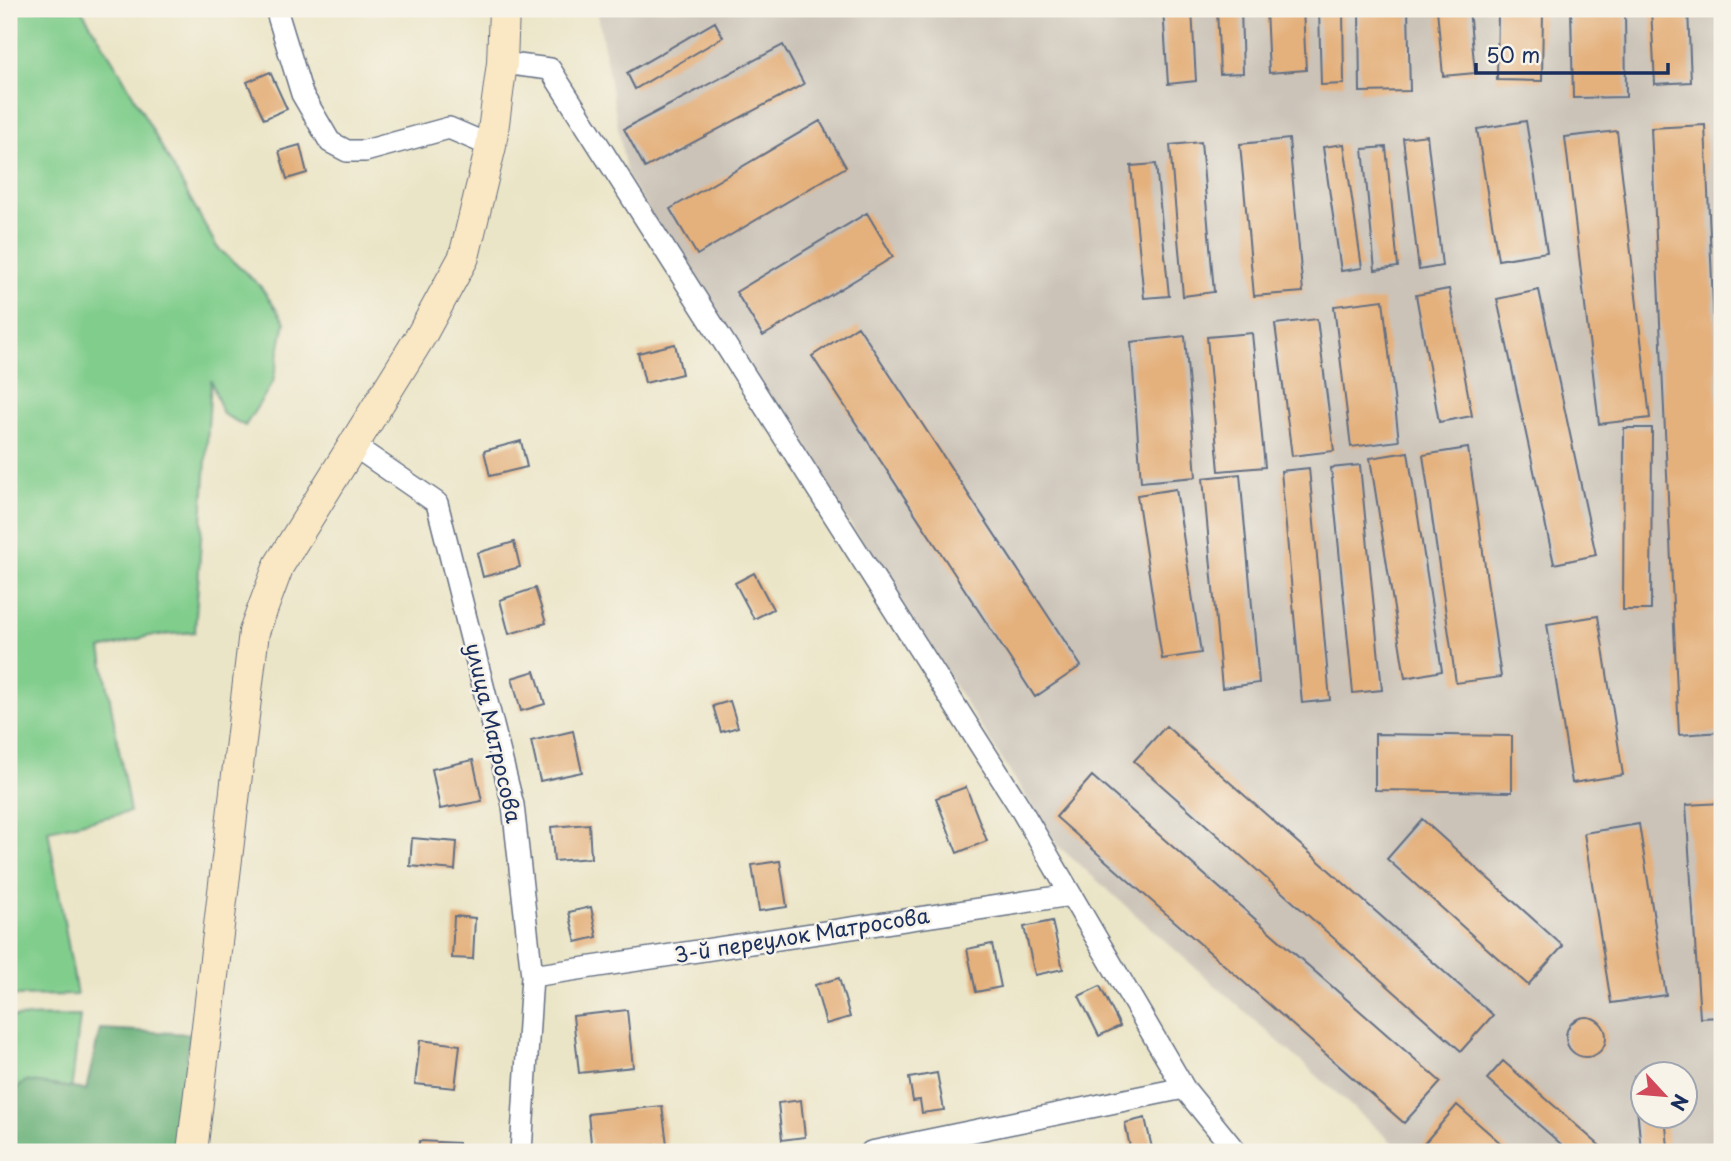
<svg xmlns="http://www.w3.org/2000/svg" width="1731" height="1161" font-family="'Playpen Sans',sans-serif">
  <rect width="100%" height="100%" fill="#f7f3e8"/>
  <filter id="ink" filterUnits="userSpaceOnUse"><feTurbulence type="fractalNoise" baseFrequency=".0143" numOctaves="2"/><feDisplacementMap in="SourceGraphic" scale="14" xChannelSelector="R" yChannelSelector="G"/><feConvolveMatrix kernelMatrix="1 2 1 2 8 2 1 2 1" color-interpolation-filters="sRGB"/></filter>
  <filter id="wash" filterUnits="userSpaceOnUse"><feTurbulence type="fractalNoise" baseFrequency=".00686" numOctaves="4" result="noise"/><feDisplacementMap in="SourceGraphic" scale="28" xChannelSelector="R" yChannelSelector="G"/><feGaussianBlur stdDeviation="1.57" result="paint"/><feColorMatrix in="noise" values="0 0 0 0 0 0 0 0 0 0 0 0 0 0 0 0 0 1.4 0 .05"/><feComposite in="paint" operator="in"/></filter>
  <g filter="url(#wash)">
    <rect width="100%" height="100%" fill="#ebe5c7"/>
    <path fill="#cbc3b8" fill-rule="evenodd" d="M597 9H1722V1152H1403L1057 845 627 177ZM1644 1074H1686V1116H1644Z"/>
    <path fill="#80cd8c" stroke="#4e7e75" stroke-width="2" d="M21 9H81L119 70 217 247 260 286 285 322 273 382 245 426 223 414 211 380 195 632 149 636 101 649 130 812 48 830 77 995 9 996V18Z
      M80 1016 64 1152H9V1017Z"/>
    <path fill="#68b078" stroke="#42706b" stroke-width="2" d="M100 1029 190 1034 176 1152H9V1095L26 1081 86 1090Z"/>
    <g id="blocks">
      <path fill="#e4b07b" d="M1163 9H1192L1196 81 1168 84Z
        M1217 9H1241L1243 73 1220 74Z
        M1266 9H1303L1306 70 1269 73Z
        M1319 9H1343L1344 84 1321 85Z
        M1359 9H1408L1410 91 1360 92Z
        M1437 9H1469L1475 73 1443 76Z
        M1498 9H1543L1542 81 1497 80Z
        M1571 9H1625L1626 97 1573 98Z
        M1651 9H1688L1691 82 1655 84Z
        M715 22 723 37 635 89 627 73Z
        M783 45 804 84 645 168 624 129Z
        M270 72 287 109 264 119 247 82Z
        M820 121 846 167 697 255 670 209Z
        M1526 121 1547 252 1498 260 1477 129Z
        M1705 125 1722 503V732L1679 735 1651 128Z
        M1617 131 1650 418 1599 424 1565 137Z
        M1427 135 1442 266 1419 270 1403 138Z
        M1289 139 1303 292 1254 296 1240 144Z
        M1201 142 1214 292 1183 296 1170 145Z
        M1344 144 1362 268 1341 271 1323 147Z
        M300 145 307 173 287 179 279 151Z
        M1386 147 1398 267 1375 270 1363 149Z
        M1156 164 1169 296 1144 298 1131 166Z
        M867 213 893 257 763 336 736 292Z
        M1449 289 1472 416 1439 422 1416 295Z
        M1539 290 1596 555 1554 564 1497 299Z
        M1383 300 1399 441 1351 447 1334 306Z
        M1317 319 1334 451 1292 456 1275 324Z
        M858 326 1081 666 1035 697 812 356Z
        M1252 333 1265 467 1219 471 1207 337Z
        M1185 336 1196 477 1141 482 1131 342Z
        M675 344 682 374 645 383 638 353Z
        M1624 428H1652L1651 610H1623Z
        M521 441 527 467 490 476 484 451Z
        M1468 448 1501 677 1456 683 1423 455Z
        M1408 452 1442 671 1405 678 1370 458Z
        M1360 465 1382 690 1353 693 1331 468Z
        M1309 468 1330 700 1302 703 1281 471Z
        M1240 474 1259 683 1222 688 1203 478Z
        M1176 489 1201 653 1162 659 1137 495Z
        M514 542 520 567 483 577 477 553Z
        M754 573 773 609 754 619 735 583Z
        M535 588 546 623 509 634 500 600Z
        M1598 616 1623 775 1572 783 1547 624Z
        M535 671 545 704 521 711 512 678Z
        M730 701 738 727 721 732 713 706Z
        M1166 726 1493 1015 1461 1051 1134 761Z
        M573 731 582 772 540 781 531 741Z
        M1375 734 1512 736V792L1375 790Z
        M473 760 482 801 440 809 432 769Z
        M1092 776 1441 1082 1404 1123 1056 817Z
        M966 787 987 841 957 853 936 798Z
        M1722 803V1017L1700 1018 1686 805Z
        M1422 819 1563 946 1528 985 1387 859Z
        M589 824 591 858 554 861 551 827Z
        M1639 824 1666 995 1611 1003 1584 833Z
        M412 838 457 842 455 870 410 866Z
        M780 861 787 907 759 911 752 865Z
        M591 907 597 937 576 942 569 912Z
        M454 916 475 918 473 959 452 958Z
        M1052 921 1063 969 1035 975 1024 927Z
        M992 944 1001 987 976 992 967 949Z
        M839 978 850 1017 826 1024 815 985Z
        M1100 986 1120 1026 1099 1036 1079 996Z
        M627 1010 633 1067 579 1073 573 1016Z
        M1566 1037a20 20 0 1 1 40 0a20 20 0 1 1-40 0Z
        M420 1040 460 1045 455 1088 415 1084Z
        M1503 1061 1607 1152H1570L1487 1079Z
        M937 1073 944 1110 922 1113 920 1100 913 1101 909 1078Z
        M1644 1075V1116H1665L1668 1147 1641 1150 1634 1076Z
        M801 1100 805 1137 782 1140 778 1103Z
        M1457 1105 1511 1152H1429L1422 1146Z
        M662 1106 667 1144 592 1152 588 1114Z
        M1145 1118 1153 1152H1131L1125 1123Z
        M419 1141 458 1143V1152H418Z"/>
    </g>
  </g>
  <g filter="url(#ink)">
    <use href="#blocks" fill-opacity="0" stroke="#646f83" stroke-width="2"/>
    <g fill="none" stroke-linecap="round" stroke-linejoin="round">
      <defs>
        <path id="street" d="M276 9 302 94 330 142 347 151H365L449 128 491 146
          M502 63 550 69 1019 806 1184 1088 1236 1152
          M353 445 437 503 513 805 532 976 521 1152
          M532 976 1071 895
          M871 1152 1184 1088"/>
        <path id="secondary" d="M192 1152 254 632 279 565 422 334 464 257 491 146 502 63 504 9"/>
      </defs>
      <use href="#street" stroke="#646f83" stroke-width="24"/>
      <use href="#secondary" stroke="#646f83" stroke-width="32"/>
      <use href="#street" stroke="#fff" stroke-width="21"/>
      <use href="#secondary" stroke="#fae7c3" stroke-width="30"/>
    </g>
  </g>
  <g text-anchor="middle" stroke-width="5" stroke-linejoin="round" paint-order="stroke">
    <g font-size="21" fill="#1b2f5e" stroke="#f7f3e8">
      <text transform="translate(493 733) rotate(77)" y="7">улица Матросова</text>
      <text transform="translate(802 936) rotate(-9)" y="7">3-й переулок Матросова</text>
    </g>
  </g>
  <rect width="1731" height="1161" fill="none" stroke="#f7f3e8" stroke-width="35"/>
  <g transform="translate(1664 1095) rotate(116)"><circle r="33" fill="#f7f3e8" stroke="#9fa5b1" stroke-width="2"/>
  <path d="M0-5L12 26L0 18L-12 26Z" fill="#d1495b"/>
  <text y="-10" font-size="19" font-weight="bold" text-anchor="middle" fill="#1b2f5e">N</text>
  </g>
  <path d="M1476 63v10h192v-10" fill="none" stroke="#1b2f5e" stroke-width="3.5"/>
  <text x="1486" y="63" font-size="21" fill="#1b2f5e" stroke="#f7f3e8" stroke-width="5" paint-order="stroke">50 m</text>
</svg>
